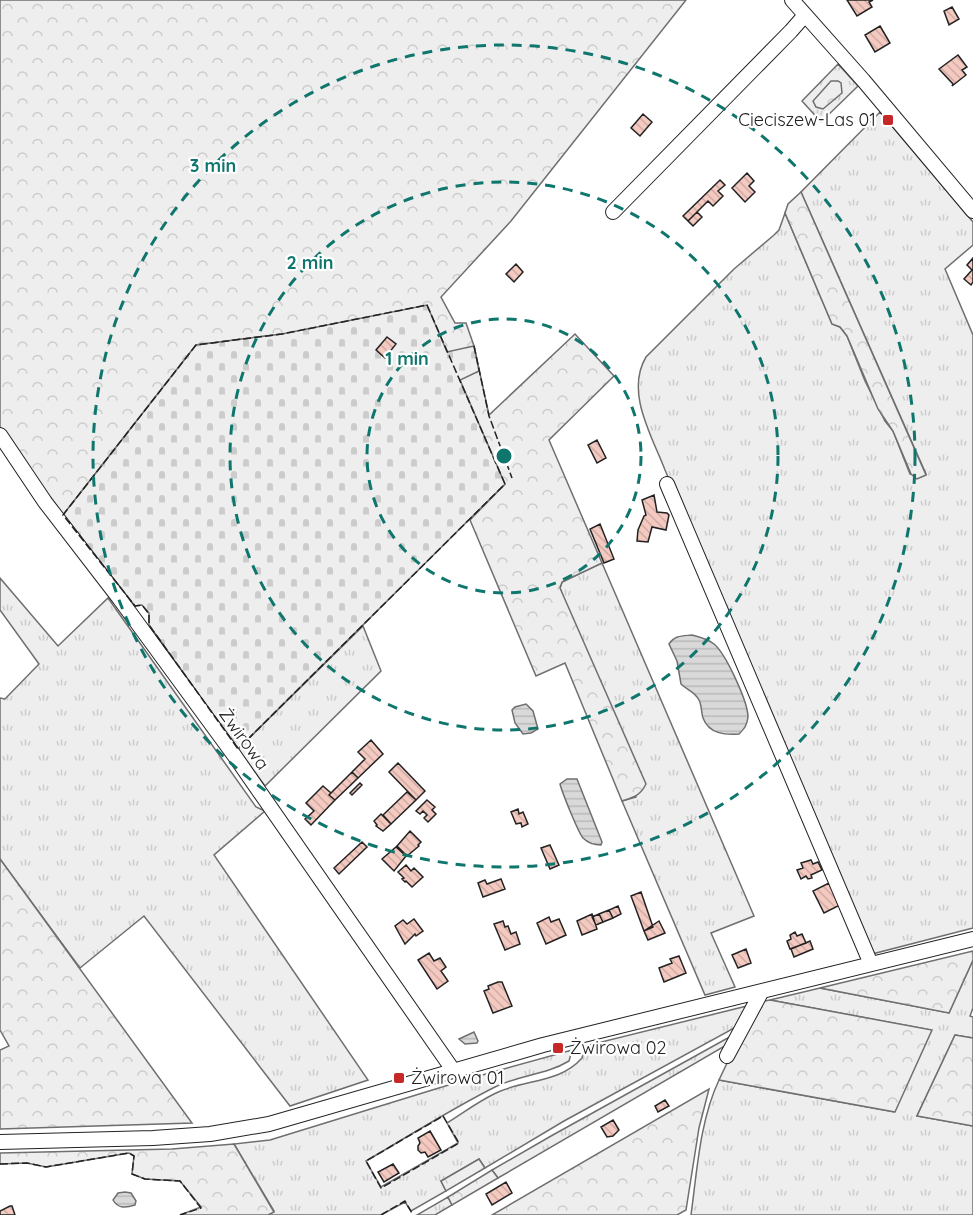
<svg xmlns="http://www.w3.org/2000/svg" width="973" height="1215" font-family="Quicksand,sans-serif">
  <defs>
    <pattern id="grass-tufts" width="24" height="20" patternUnits="userSpaceOnUse" patternTransform="scale(1.5)"><rect width="24" height="20" fill="#eee"/><path d="M3 7l-1-3M5 7V3M7 7l1-3M15 17l-1-3M17 17v-4M19 17l1-3" fill="none" stroke="#ccc"/></pattern>
    <pattern id="forest-crowns" width="20" height="18" patternUnits="userSpaceOnUse" patternTransform="scale(1.5)"><rect width="20" height="18" fill="#eee"/><path d="M2 6a3 3 0 1 1 6 0M12 15a3 3 0 1 1 6 0" fill="none" stroke="#ccc"/></pattern>
    <pattern id="cemetery-stones" width="16" height="16" patternUnits="userSpaceOnUse" patternTransform="scale(1.5)"><rect width="16" height="16" fill="#eee"/><path d="M2 7V4a2 2 0 0 1 4 0v3zM10 15v-3a2 2 0 0 1 4 0v3z" fill="#ccc"/></pattern>
    <pattern id="water-rules" width="6" height="5" patternUnits="userSpaceOnUse" patternTransform="scale(1.5)"><rect width="6" height="5" fill="#d9d9d9"/><path d="M0 2.5h6" fill="none" stroke="#bababa"/></pattern>
    <pattern id="building-back-hatch" width="6" height="6" patternUnits="userSpaceOnUse" patternTransform="scale(1.5)"><rect width="6" height="6" fill="#f3c9c0"/><path d="M-1 5l2 2M0 0l6 6M5-1l2 2" fill="none" stroke="#d0aca5"/></pattern>
  </defs>
  <rect width="100%" height="100%" fill="#fff"/>
  <path fill="url(#grass-tufts)" stroke="#6f6f6f" stroke-width="1.5" d="M838 64 858 86 821 122 802 101Z
    M880 112 973 222V245L945 269 973 335V928L872 954 665 470C652 436 625 392 646 357L734 269 774 235 779 230 785 213 832 324 840 327 847 336 865 381 885 421 893 431 910 474H926L801 192Z
    M602 563 754 916 711 933 735 987 705 995 622 801 636 797 560 588 562 582Z
    M0 578 58 646 108 598 256 807 265 811 214 855 368 1080 290 1106 144 916 80 968 0 859V698L5 699 39 664 0 610Z
    M363 626 381 671 265 786 238 749Z
    M973 960V1008L970 1016 973 1017V1038L955 1035 917 1116 973 1126V1215H691C697 1171 700 1120 719 1080L894 1112 931 1030 770 1000 820 988 949 1013Z
    M751 1005 738 1026 564 1121 485 1168 479 1159 441 1181 446 1191 411 1211 405 1202 381 1215H268L274 1211 234 1144 270 1140 468 1079 572 1050 569 1061C546 1075 519 1075 495 1087 451 1109 409 1136 366 1161L381 1187 458 1143 447 1123C463 1113 479 1101 496 1093 524 1079 559 1084 582 1058L585 1046Z
    M735 1034 730 1043 498 1178 492 1170 551 1136Z
    M448 1197 452 1205 435 1215H417Z"/>
  <path fill="url(#forest-crowns)" stroke="#6f6f6f" stroke-width="1.5" d="M0 0H686L511 221 441 297 455 323H466L474 346 489 415 575 334 614 376 549 440 602 563 562 582 560 588 646 784C640 796 634 797 622 801L565 663 536 676 470 520 505 484 282 334 196 345 63 515 0 428Z
    M831 81H838L841 83 842 93 823 109 816 107 813 101Z
    M801 192 926 475 917 479 911 474 893 431 878 409 847 336 840 327 832 324 785 213 788 204Z
    M0 859 192 1123 0 1129V1050L9 1046 0 1030Z
    M973 951V960L949 1013 820 988Z
    M770 1000 932 1030 895 1112 719 1080 739 1038 760 1002Z
    M955 1035 973 1038V1126L917 1116Z
    M709 1089 699 1128 686 1210 677 1215H492Z
    M234 1144 274 1212 268 1215H180L201 1207 180 1181 145 1179 132 1174 134 1156 129 1153 46 1167 27 1163 0 1164V1153L172 1149Z
    M479 1159 485 1168 446 1191 441 1181Z
    M492 1170 498 1178 452 1205 448 1197Z"/>
  <path fill="url(#cemetery-stones)" stroke="#6f6f6f" stroke-width="1.5" d="M427 305 447 352 474 346 479 371 460 380 505 484 238 749 149 625V613L142 605 135 606 63 515 196 345 282 334Z"/>
  <path fill="url(#water-rules)" stroke="#6f6f6f" stroke-width="1.5" d="M692 635C700 637 708 639 714 644 726 654 748 702 748 717 747 725 745 728 739 734 725 735 709 734 703 718 701 712 702 706 699 700 695 692 687 690 681 684L677 661 669 644C675 635 683 636 692 635Z
    M526 704 533 711 538 729 531 733 523 734 515 723 512 710 515 707Z
    M567 779H577L602 842 601 845C594 845 588 843 583 838 578 832 562 792 560 784Z
    M474 1032 478 1041 477 1043 465 1044 459 1039Z
    M125 1192 131 1193 136 1201 135 1205C126 1208 118 1209 113 1200L118 1193Z"/>
  <path fill="url(#building-back-hatch)" stroke="#222" stroke-width="1.5" d="M847 0H873L869 2 872 7 857 16Z
    M952 7 959 19 949 25 944 11Z
    M880 26 890 43 875 52 865 35Z
    M958 55 967 67 962 70 966 75 952 86 953 84 939 69Z
    M643 114 652 122 640 136 631 128Z
    M747 173 754 181 749 186 755 192 745 202 732 188Z
    M720 180 725 185 718 191 723 196 713 206 708 201 688 221 683 216Z
    M697 212 702 217 693 226 688 221Z
    M973 258V282L971 285 964 279 972 270 967 265Z
    M516 264 523 272 514 282 506 274Z
    M387 337 396 344 385 358 376 350Z
    M597 440 606 458 597 463 588 445Z
    M654 495 657 512 667 513 669 515 666 530 652 527 648 542 637 541 638 530 644 516 646 515 642 500Z
    M600 524 614 559 604 563 590 529Z
    M371 740 383 754 358 778 352 772 365 759 358 752Z
    M398 763 425 791 416 800 389 772Z
    M352 772 358 778 335 800 329 795Z
    M360 783 362 785 352 795 350 793Z
    M323 786 331 793 329 795 335 800 311 825 305 819 314 811 306 803Z
    M407 792 416 800 391 824 383 815Z
    M427 800 435 807 432 810 436 814 428 822 424 818 427 815 423 811 420 814 416 811Z
    M518 809 519 814 523 812 528 824 522 827 521 823 516 824 511 812Z
    M381 814 391 824 383 831 376 826 377 825 374 821Z
    M410 831 421 842 418 845 419 846 407 856 397 846Z
    M362 842 367 847 339 874 334 868Z
    M550 845 559 865 550 869 541 848Z
    M396 847 406 856 394 871 382 859Z
    M811 860 813 864 818 862 822 870 811 875 812 878 808 879 806 876 801 879 797 870 803 868 801 863Z
    M406 865 411 871 414 868 423 877 412 887 406 881 405 882 402 879 404 878 398 872Z
    M501 879 505 889 483 897 478 883 485 880 487 884Z
    M829 883 840 905 824 913 813 891Z
    M641 892 653 927 644 931 631 896Z
    M618 906 621 914 613 918 609 910Z
    M609 910 613 918 603 922 599 914Z
    M592 914 597 929 582 935 577 921Z
    M599 914 603 922 596 925 592 917Z
    M549 917 551 922 559 919 566 935 546 944 537 923Z
    M414 919 423 931 416 936 415 934 405 944 395 926 403 920 407 924Z
    M503 921 505 927 508 926 511 934 516 932 520 944 505 950 494 924Z
    M659 921 665 933 648 940 644 931Z
    M795 932 797 936 802 934 806 943 790 949 787 941 791 939 790 935Z
    M810 941 813 949 794 957 791 949Z
    M746 949 751 963 738 968 732 955Z
    M429 953 434 961 440 958 446 967 441 971 448 981 437 989 418 960Z
    M679 956 686 973 664 982 659 968 672 963 670 959Z
    M498 982H502L512 1006 493 1013 484 991 489 989 488 986Z
    M665 1100 669 1106 658 1112 655 1106Z
    M613 1120 619 1130 613 1136 607 1137 601 1127Z
    M430 1131 441 1150 428 1157 425 1152 421 1153 418 1150V1146L420 1143 418 1138Z
    M393 1164 399 1173 384 1182 378 1172Z
    M506 1182 512 1193 492 1205 486 1194Z
    M10 1206H12L15 1215H0V1211Z"/>
  <g fill="none" stroke-linecap="round" stroke-linejoin="round">
    <defs>
      <path id="minor" d="M792 0 863 80 973 211
        M613 212 791 31 805 15
        M0 435 45 502 119 598 234 755 453 1070
        M667 484 871 964
        M727 1056 762 991
        M0 1142 153 1138 210 1134 269 1124 543 1045 973 939"/>
    </defs>
    <use href="#minor" stroke="#222" stroke-width="16"/>
    <use href="#minor" stroke="#fff" stroke-width="14"/>
    <path stroke="#222" stroke-width="1.5" stroke-dasharray="8 3" stroke-linecap="butt" d="M427 305 505 484 238 749 149 625V614L142 605 135 606 63 515 196 345 282 334Z
      M474 346 489 416 512 478
      M443 1116 459 1143 381 1188 366 1161Z
      M0 1164 27 1163 46 1167 129 1153 134 1156 132 1174 145 1179 180 1181 201 1208 180 1215
      M381 1215 405 1201 413 1215"/>
  </g>
  <g fill="none" stroke="#0f766e" stroke-width="3" stroke-dasharray="10 8">
    <circle cx="504" cy="456" r="137"/>
    <circle cx="504" cy="456" r="274"/>
    <circle cx="504" cy="456" r="411"/>
  </g>
  <g fill="#c62828" stroke="#fff" stroke-width="2">
    <rect x="882" y="114" width="12" height="12" rx="3"/>
    <rect x="552" y="1042" width="12" height="12" rx="3"/>
    <rect x="393" y="1072" width="12" height="12" rx="3"/>
  </g>
  <g text-anchor="middle" stroke-width="4.5" stroke-linejoin="round" paint-order="stroke">
    <g font-size="18" fill="#222" stroke="#fff" text-anchor="start">
      <text x="876" y="126" text-anchor="end">Cieciszew-Las 01</text>
      <text x="570" y="1054">Żwirowa 02</text>
      <text x="411" y="1084">Żwirowa 01</text>
    </g>
    <g font-size="18" fill="#222" stroke="#fff">
      <text transform="translate(244 739) rotate(54)" y="6">Żwirowa</text>
    </g>
  </g>
  <circle cx="504" cy="456" r="9" fill="#0f766e" stroke="#fff" stroke-width="3"/>
  <g font-size="18" text-anchor="middle" font-weight="bold" fill="#0f766e" stroke="#fff" stroke-width="4.5" stroke-linejoin="round" paint-order="stroke">
    <text x="213" y="172">3 min</text>
    <text x="310" y="269">2 min</text>
    <text x="407" y="365">1 min</text>
  </g>
</svg>
